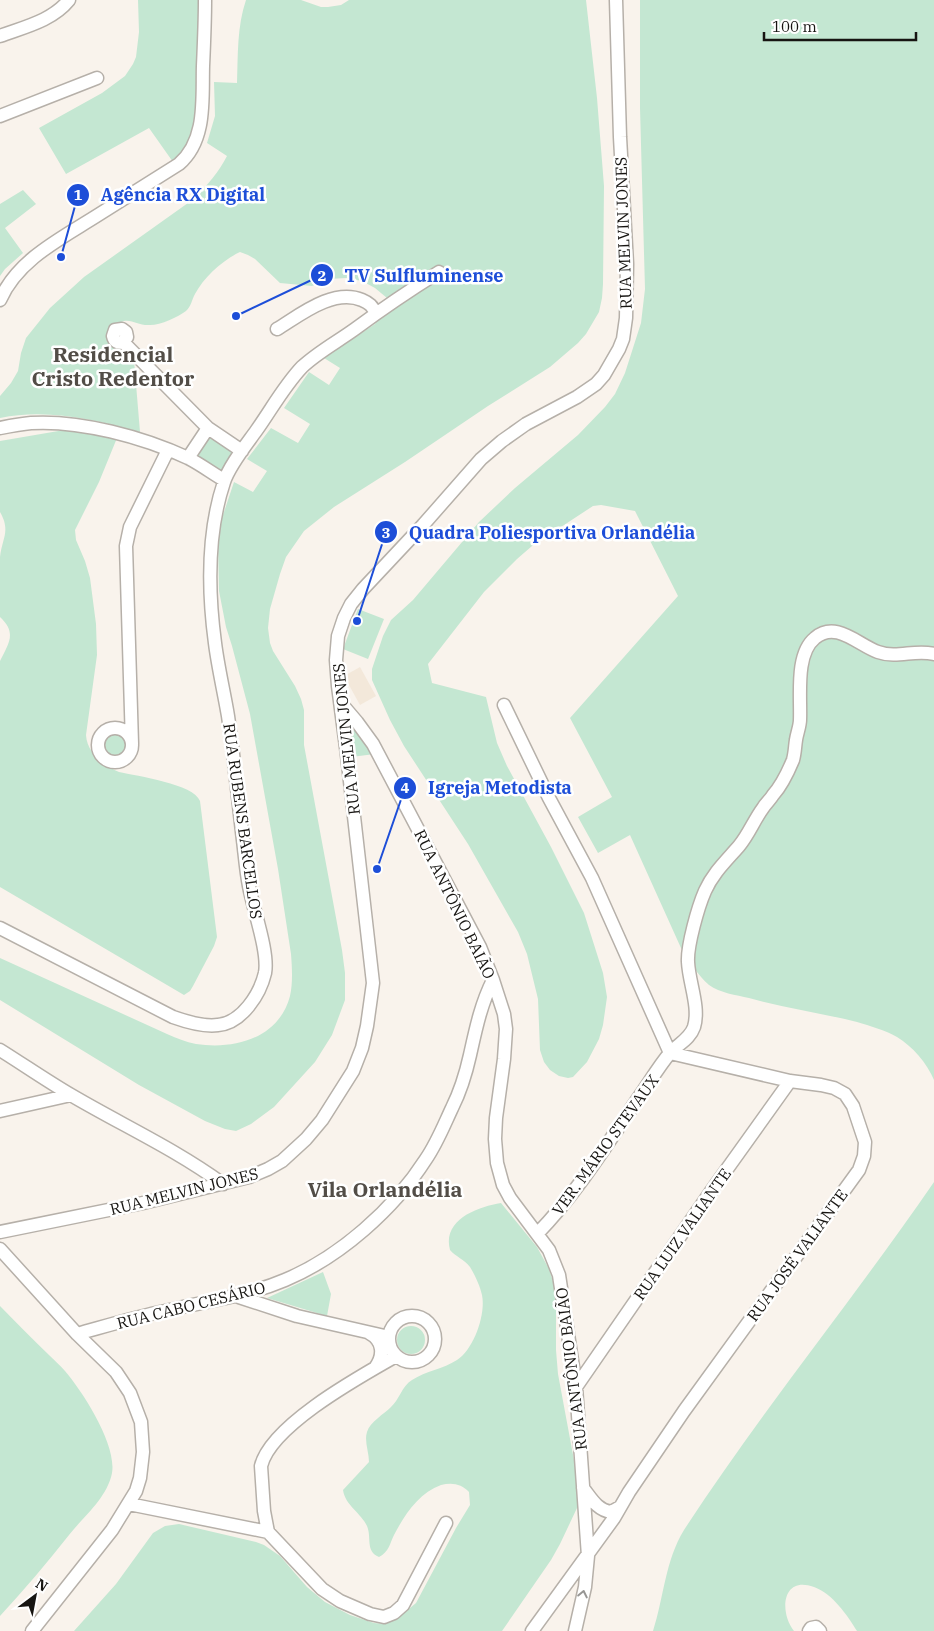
<svg xmlns="http://www.w3.org/2000/svg" width="934" height="1631" font-family="'IBM Plex Serif',serif">
  <rect width="100%" height="100%" fill="#f9f3ec"/>
  <path fill="#f3e8da" d="M360 667 376 696 360 705 344 676Z"/>
  <path fill="#c4e7d2" d="M138 0H198L199 40 197 113 188 146 173 162 149 128 66 174 39 128 102 93 125 76 133 64 136 57 139 32Z
    M246 0H301L321 7H328L341 5 349 0H586L597 98 604 186 603 284 602 298 599 312 586 334 578 343 550 367 488 406 405 462 334 507 304 531 286 557 280 574 270 609 268 628 270 643 273 651 295 686 301 699 304 710V745L342 950 345 973V1000L332 1035 315 1062 274 1107 251 1124 236 1131 225 1129 205 1121 139 1085 0 1000V958L167 1034C176 1038 186 1042 196 1044 235 1050 279 1038 290 996 293 983 292 967 291 954L278 869 250 714 232 646 226 627 219 591 218 542 219 527 234 482 253 492 267 471 247 459 271 428 298 443 310 424 284 408 309 372 329 385 340 368 324 358 375 324 378 318 392 309 387 298 375 288 362 281 346 278 329 279 312 286 280 283 255 259 248 255 240 252C223 260 204 277 195 294 192 299 191 307 186 311 178 317 161 325 150 325 135 326 129 314 114 326L117 347 134 360 140 432C95 420 47 408 0 418V396L11 383 18 371 21 353 26 338 50 308 84 277 195 198C207 185 219 172 227 156L207 143 215 116 214 82 237 83C238 55 237 26 246 0Z
    M640 0H934V1080C927 1063 912 1046 897 1037 885 1030 870 1026 857 1022 821 1013 785 1008 749 998 736 995 720 993 709 985 698 976 689 960 681 948L630 835 598 853 578 817 612 797 570 718 678 596 635 511 601 505 593 506 532 546 517 559 484 592 428 664 432 683 486 697 497 743 507 766 551 847 584 913 603 973 607 997 603 1025 599 1039 587 1062 573 1077 568 1078 559 1076 550 1070 544 1062 540 1050 538 999 527 954 518 932 468 844 404 746 390 720 372 680V669L383 636 391 620 413 600 479 522 515 488 578 435 605 407 615 394 625 373 641 323 645 289 640 108Z
    M23 190 36 204 5 228 23 253 5 269 0 276V204Z
    M76 428 117 438 99 482 75 530 76 540 85 561 90 578 96 624 97 655 86 735C87 753 103 765 119 772 137 776 194 784 200 801L217 937 214 946 193 986 190 991 184 995 0 887V661C9 643 17 633 0 617 0 597 0 576 0 557 2 538 11 531 0 512V441Z
    M207 434 234 450 220 474 192 458Z
    M358 609 384 619 368 659 343 649Z
    M343 709 375 754 351 757Z
    M102 744a12 12 0 1 1 24 0a12 12 0 1 1-24 0Z
    M934 1182V1631H857C847 1615 833 1594 814 1587 782 1575 779 1612 794 1631H653C664 1597 665 1561 684 1530 762 1410 853 1300 934 1182Z
    M501 1203 537 1247 549 1269 553 1281 556 1297V1350L558 1374 576 1471 578 1490 577 1508 560 1544 551 1560 502 1631H74L116 1584 153 1533 165 1526 179 1524 256 1542 264 1545 280 1556 307 1587 325 1602 350 1615 374 1623 385 1624 397 1619 416 1603 456 1528 470 1505 469 1492C462 1484 452 1482 441 1485 419 1493 405 1514 394 1535 390 1543 389 1552 379 1557 365 1551 372 1538 367 1526 361 1513 345 1505 343 1490L369 1462C369 1452 364 1441 367 1432 370 1422 384 1414 391 1407 399 1400 402 1386 412 1380 426 1371 443 1369 457 1360 474 1349 486 1314 482 1295 480 1286 475 1275 470 1267 464 1259 456 1257 450 1250 442 1220 477 1207 501 1203Z
    M323 1272 331 1294 327 1316 267 1298Z
    M0 1306C16 1322 32 1339 49 1355 54 1360 60 1365 65 1371 83 1392 117 1445 112 1473 107 1498 84 1516 69 1535 47 1563 24 1590 0 1616Z
    M397 1340a14 14 0 1 1 28 0a14 14 0 1 1-28 0Z"/>
  <g fill="none" stroke-linecap="round" stroke-linejoin="round">
    <defs>
      <path id="minor" d="M0 36C24 27 52 21 69 0
        M0 116 97 78
        M0 300C18 259 62 238 98 215 125 198 152 181 179 164 207 140 202 98 203 66 204 44 205 22 205 0
        M277 329C300 315 333 288 362 300 369 303 373 306 375 313
        M123 342 127 337 126 332 122 329 115 330 113 336C114 341 118 344 123 342L208 428 242 451
        M0 428C10 426 20 424 31 423 80 420 143 437 188 458 200 464 212 473 224 480
        M188 458 208 428
        M340 702 357 722 373 744 480 947 493 980 504 1014 506 1029 504 1059 496 1118 495 1139 497 1163 503 1185 510 1198 549 1250 559 1275 576 1387 588 1556 585 1587 575 1631
        M504 705 549 798 592 878 670 1053
        M98 745a17 17 0 1 1 34 0a17 17 0 1 1-34 0Z
        M132 744 126 546 130 527 168 450
        M0 928 173 1017C187 1022 203 1027 218 1025 242 1023 260 994 265 973 269 952 253 909 249 886 246 871 245 856 243 840 238 799 234 757 228 716 224 692 218 667 215 643 208 591 207 533 224 482 229 466 246 445 256 431 271 410 284 386 302 367 318 352 337 342 355 329 382 309 410 290 439 272
        M0 1050C24 1065 47 1081 71 1095 122 1125 175 1149 223 1184
        M0 1111 71 1095
        M0 1232 143 1203 249 1177 268 1169 282 1161 306 1139 322 1120 353 1071 362 1048 367 1026 373 983 347 755 338 686 336 660 338 636 344 618 351 604 363 589 423 525 481 459 502 441 526 424 577 397 596 384 604 375 619 349 623 339 626 318 627 264 620 137 616 0
        M537 1234C576 1194 606 1146 637 1100 648 1085 658 1067 670 1053 678 1044 690 1039 694 1027 700 1007 689 983 688 962 687 946 698 907 705 891 713 873 726 861 739 846 749 834 754 820 763 808 766 803 770 800 773 795 782 785 788 772 793 760 795 753 795 746 796 740 797 733 800 726 800 720 801 696 795 654 815 638 836 620 858 645 878 652 898 659 914 649 934 654
        M0 1249 77 1334 116 1372 130 1393 141 1422 143 1452 140 1478 136 1491 112 1530 32 1631
        M239 1297 297 1316 389 1337
        M389 1339a23 23 0 1 1 46 0a23 23 0 1 1-46 0Z
        M369 1333C384 1341 384 1356 375 1368
        M77 1334C106 1326 135 1317 165 1311 206 1301 245 1297 285 1280 340 1257 394 1209 426 1159 437 1143 444 1125 452 1108 460 1092 466 1073 470 1055 476 1028 481 1004 493 980
        M576 1387 712 1190 790 1081
        M583 1488C591 1498 597 1510 611 1512L620 1507
        M129 1504 268 1532 322 1589 340 1601 370 1614 384 1617 394 1613 403 1605 446 1523
        M268 1532 264 1511 261 1466C271 1425 361 1376 396 1356
        M532 1631 614 1518 629 1492 684 1411 859 1170 864 1156 865 1142 853 1106 845 1094 834 1088 821 1085 790 1081 670 1053
        M809 1631 811 1628 816 1627 820 1631"/>
    </defs>
    <use href="#minor" stroke="#b6b0a9" stroke-width="15"/>
    <use href="#minor" stroke="#fff" stroke-width="12"/>
  </g>
  <defs><path id="oneway-chevron" d="M-2-3.5L2.5 0L-2 3.5" fill="none" stroke-width="1.6" stroke-linecap="round" stroke-linejoin="round" transform="scale(1.25)"/></defs>
  <use stroke="#979694" href="#oneway-chevron" transform="translate(583 1594) rotate(-78)"/>
  <g text-anchor="middle" stroke-width="5" stroke-linejoin="round" paint-order="stroke">
    <g font-size="16" fill="#171512" stroke="#fff">
      <text transform="translate(623 233) rotate(-92)" y="6">RUA MELVIN JONES</text>
      <text transform="translate(346 739) rotate(-96)" y="6">RUA MELVIN JONES</text>
      <text transform="translate(243 821) rotate(82)" y="6">RUA RUBENS BARCELLOS</text>
      <text transform="translate(455 904) rotate(64)" y="6">RUA ANTÔNIO BAIÃO</text>
      <text transform="translate(605 1145) rotate(-54)" y="6">VER. MÁRIO STEVAUX</text>
      <text transform="translate(184 1191) rotate(-14)" y="6">RUA MELVIN JONES</text>
      <text transform="translate(682 1234) rotate(-55)" y="6">RUA LUIZ VALIANTE</text>
      <text transform="translate(797 1255) rotate(-54)" y="6">RUA JOSÉ VALIANTE</text>
      <text transform="translate(191 1305) rotate(-14)" y="6">RUA CABO CESÁRIO</text>
      <text transform="translate(571 1369) rotate(-97)" y="6">RUA ANTÔNIO BAIÃO</text>
    </g>
    <g font-size="21" font-weight="bold" fill="#524d47" stroke="#fff">
      <text x="113" y="362">Residencial<tspan x="113" dy="24">Cristo Redentor</tspan></text>
      <text x="385" y="1197">Vila Orlandélia</text>
    </g>
  </g>
  <path fill="none" stroke="#1d4ed8" stroke-width="2" d="M61 257L78 195M236 316L322 275M357 621L386 532M377 869L405 788"/>
  <g fill="#1d4ed8" stroke="#fff" stroke-width="2">
    <circle cx="61" cy="257" r="5"/>
    <circle cx="236" cy="316" r="5"/>
    <circle cx="357" cy="621" r="5"/>
    <circle cx="377" cy="869" r="5"/>
    <circle cx="78" cy="195" r="12"/>
    <circle cx="322" cy="275" r="12"/>
    <circle cx="386" cy="532" r="12"/>
    <circle cx="405" cy="788" r="12"/>
  </g>
  <g font-size="15" text-anchor="middle" font-weight="bold" fill="#fff">
    <text x="78" y="200">1</text>
    <text x="322" y="281">2</text>
    <text x="386" y="538">3</text>
    <text x="405" y="793">4</text>
  </g>
  <g font-size="18" text-anchor="middle" font-weight="bold" fill="#1d4ed8" stroke="#fff" stroke-width="5" stroke-linejoin="round" paint-order="stroke">
    <text x="183" y="201">Agência RX Digital</text>
    <text x="424" y="282">TV Sulfluminense</text>
    <text x="552" y="539">Quadra Poliesportiva Orlandélia</text>
    <text x="500" y="794">Igreja Metodista</text>
  </g>
  <g transform="translate(35 1596) rotate(32)" stroke="#ffffff" stroke-width="4" paint-order="stroke">
  <path d="M0-4L9 19L0 12L-9 19Z" fill="#171512"/>
  <text y="-8" font-size="14" font-weight="bold" text-anchor="middle" fill="#171512">N</text>
  </g>
  <path d="M764 32v8h152v-8" fill="none" stroke="#171512" stroke-width="2.5"/>
  <text x="772" y="32" font-size="15" fill="#171512" stroke="#ffffff" stroke-width="4" paint-order="stroke">100 m</text>
</svg>
